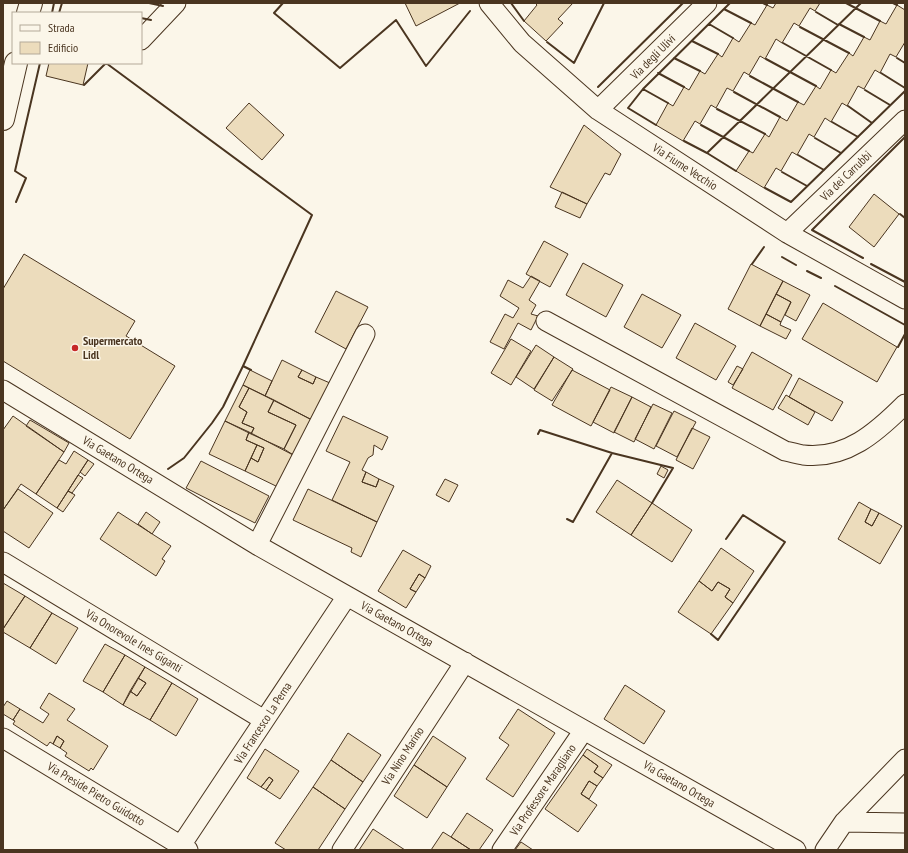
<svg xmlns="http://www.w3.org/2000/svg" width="908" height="853" font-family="'PT Sans Narrow',sans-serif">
  <rect width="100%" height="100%" fill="#fbf6e9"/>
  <path fill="#ecdcbc" stroke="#4a3520" d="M405 3H460L416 26Z
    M535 3H573L558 19 563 23 546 41 524 21 537 5Z
    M776 3H820L815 11 810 8 799 26 794 23 782 43 776 39 765 59 760 56 749 75 744 72 733 91 727 88 716 108 711 105 700 124 695 121 683 141 656 125 668 103 673 106 684 87 689 90 700 71 705 74 718 54 722 57 733 38 739 42 751 23 755 25 767 5 773 8Z
    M897 5 905 10V42L896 57 890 54 880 73 875 70 864 89 858 86 847 106 842 103 831 122 825 118 814 137 809 134 797 155 792 152 781 171 776 168 764 188 736 171 749 151 753 153 765 134 769 137 780 117 787 121 798 102 804 105 816 86 820 89 831 70 836 73 849 53 853 56 864 37 870 40 880 21 886 24Z
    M49 63H88L83 85 46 76Z
    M249 103 284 135 262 160 226 128Z
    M584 125 621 154 610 175 605 173 587 204 550 187Z
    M562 192 587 204 580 218 555 207Z
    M874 194 899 214 874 247 849 227Z
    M544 241 568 254 550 287 526 274Z
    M24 254 135 321 126 336 175 366 130 439 3 361V289Z
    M583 263 623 285 606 317 566 295Z
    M751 264 783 281 760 326 728 309Z
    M531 276 540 281 529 300 536 305 531 314 538 316 531 330 518 323 504 349 490 342 505 314 513 318 519 308 500 296 508 280 523 288Z
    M783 281 810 295 796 321 785 315 791 302 776 294Z
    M336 291 368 307 346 349 315 332Z
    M642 294 681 315 662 348 624 327Z
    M776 294 791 302 781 322 766 314Z
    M823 303 897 347 877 382 802 339Z
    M766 314 781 322 780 325 791 330 786 339 760 326Z
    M695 323 736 346 716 380 676 358Z
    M511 339 531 351 511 385 491 373Z
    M536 345 554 357 534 389 516 377Z
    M752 352 792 375 773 410 732 388Z
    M554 357 573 369 552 401 534 390Z
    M282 360 302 370 298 377 313 384 316 377 330 383 312 420 265 396Z
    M737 366 743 369 733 385 728 382Z
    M250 370 272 381 265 396 243 385Z
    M302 370 316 377 313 384 298 377Z
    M572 370 610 390 591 426 552 405Z
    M799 378 843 402 832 421 789 397Z
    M243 385 249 388 239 407 247 412 242 423 254 428 251 434 225 421Z
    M611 387 632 397 614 433 593 422Z
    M249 388 274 400 268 412 296 425 284 449 251 434 254 428 242 423 247 412 239 407Z
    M786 395 815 412 808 425 778 408Z
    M632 397 651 407 634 442 614 432Z
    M274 400 312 420 295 456 284 449 296 425 268 412Z
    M653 404 672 413 654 449 635 439Z
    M674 411 696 422 677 457 656 446Z
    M13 416 64 452 36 494 21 484 3 510V430Z
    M343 416 388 437 382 450 374 445 373 455 368 458 362 470 366 472 362 482 376 487 379 479 394 486 377 522 332 500 350 462 326 451Z
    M30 420 69 443 64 452 26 426Z
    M225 421 249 432 246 440 257 445 245 471 209 454Z
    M692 428 710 437 693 469 676 460Z
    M249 432 295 456 280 488 245 471 251 458 258 462 264 448 246 440Z
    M257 445 264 448 258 462 251 458Z
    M74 451 88 460 57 508 36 494 59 460 66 464Z
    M88 460 94 464 85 476 80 472Z
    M201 461 269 496 255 523 186 488Z
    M661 466 668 470 664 478 657 474Z
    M366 472 379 479 376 487 362 482Z
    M78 475 83 478 72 493 68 491Z
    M445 479 458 485 449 502 436 495Z
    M617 480 652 503 631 535 596 512Z
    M18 489 53 513 29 548 3 531V510Z
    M308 489 377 522 361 557 351 552 352 548 293 520Z
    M68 491 75 495 63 512 57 508Z
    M859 502 871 509 865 522 872 526 879 513 902 526 880 564 838 539Z
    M652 503 692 530 672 562 631 535Z
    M871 509 879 513 872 526 865 522Z
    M118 512 171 546 162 559 165 561 156 576 100 539Z
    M146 512 160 522 152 534 138 524Z
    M721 548 754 571 733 603 725 597 730 589 718 582 712 591 699 581Z
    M403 550 431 566 425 578 419 574 410 589 416 592 406 608 378 591Z
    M419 574 425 578 416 592 410 589Z
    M699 581 712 591 718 582 730 589 725 597 733 603 711 634 678 612Z
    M3 583 25 596 3 629Z
    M25 596 52 613 30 648 3 632V629Z
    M52 613 78 628 56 664 30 648Z
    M105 644 125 655 103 692 83 681Z
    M125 655 145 667 123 705 103 692Z
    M145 667 172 683 150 720 123 705 130 691 137 696 146 683 138 678Z
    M138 678 146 683 137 696 130 691Z
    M172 683 198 699 176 736 150 720Z
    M625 685 665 711 644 744 604 719Z
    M49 693 75 709 67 720 108 746 93 770 91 768 89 771 65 756 67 753 60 748 64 741 57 736 53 744 50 742 47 746 13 724 15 721 13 720 20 709 43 723 49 714 40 708Z
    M7 701 20 709 13 720 3 714V707Z
    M518 709 555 733 513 797 486 779 509 745 499 738Z
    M348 733 381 755 363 782 331 760Z
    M57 736 64 741 60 748 53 744Z
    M433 736 466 758 447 787 414 765Z
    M265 749 299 771 280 799 266 790 273 780 269 777 261 787 247 778Z
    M587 749 612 765 603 778 594 772 598 766 583 755Z
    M583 755 598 766 594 772 603 778 597 786 589 781 581 794 597 805 578 832 545 809Z
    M331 760 363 782 345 809 313 787Z
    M414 765 447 787 427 818 394 796Z
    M269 777 273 780 266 790 261 787Z
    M589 781 597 786 589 799 581 794Z
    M313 787 345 809 318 850H286L275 843Z
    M467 813 493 830 479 850H471L451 837Z
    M373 829 405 850H359Z
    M443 832 451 837 471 850H431Z
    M521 842 533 850H515Z"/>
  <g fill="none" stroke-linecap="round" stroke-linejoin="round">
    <defs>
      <path id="street" d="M489 3 522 43 598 110 787 233 905 299
        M141 40 176 3
        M598 110 707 3
        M787 233 905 120
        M546 321 785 451C791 452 797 454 803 455 846 460 877 432 905 404
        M3 390 257 545 796 850
        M257 545 365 334
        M3 562 264 720
        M3 738 188 850
        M844 822 905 759
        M178 850 347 596
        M342 850 465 662
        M502 850 584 730
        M825 850 844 822 905 823"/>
      <path id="secondary" d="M28 13 31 3
        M3 119 16 63"/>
    </defs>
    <use href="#street" stroke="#4a3520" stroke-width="21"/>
    <use href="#secondary" stroke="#4a3520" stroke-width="24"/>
    <use href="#street" stroke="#fbf6e9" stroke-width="19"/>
    <use href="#secondary" stroke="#fbf6e9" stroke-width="22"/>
    <path stroke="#4a3520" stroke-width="2" d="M149 3 163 6
      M283 3 274 13 340 68 396 20 426 66 470 11
      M511 3 524 21
      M763 3 767 5
      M846 3 880 21
      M893 3 897 5
      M724 9 751 23
      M816 12 838 25
      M52 13 54 3
      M59 13 62 3
      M141 18 151 20
      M709 24 733 38
      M839 24 864 37
      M800 27 849 53
      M692 41 718 54
      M547 42 574 63 604 3
      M783 43 831 70
      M674 58 700 71
      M897 58 905 63
      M766 59 816 86
      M658 73 684 87
      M881 73 905 88
      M750 76 798 102
      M84 85 106 63 312 215 243 366 251 370
      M598 87 683 3
      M643 89 668 103
      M865 90 890 105
      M734 92 780 117
      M848 106 872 123
      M717 109 765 134
      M832 122 858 137
      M656 125 628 108 643 89 730 3
      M701 125 749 151
      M815 138 841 153
      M684 141 707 153
      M798 155 824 170
      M736 171 707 153 861 3
      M782 172 807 186
      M765 188 791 202 905 91
      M16 202 26 178 15 171 40 63
      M900 214 905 218
      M782 257 796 265
      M863 258 812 230 905 137
      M752 264 764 247
      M871 264 905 282
      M807 271 821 278
      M835 286 905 325
      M898 347 905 334
      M538 434 540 430 612 453 573 522 567 519
      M612 453 673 468 652 503
      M168 469 184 458 212 423 223 407 243 366
      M711 634 718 640 785 542 743 515 726 539"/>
  </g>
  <circle fill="#c62828" stroke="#fbf6e9" stroke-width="1.5" cx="75" cy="348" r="4"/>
  <g text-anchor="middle" stroke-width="3" stroke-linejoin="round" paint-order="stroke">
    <g font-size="12" fill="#4a3520" stroke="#fbf6e9">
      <text transform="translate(653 57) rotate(-45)" y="4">Via degli Ulivi</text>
      <text transform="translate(685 167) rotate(33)" y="4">Via Fiume Vecchio</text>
      <text transform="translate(846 176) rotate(-44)" y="4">Via dei Carrubbi</text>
      <text transform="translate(118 460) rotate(31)" y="4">Via Gaetano Ortega</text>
      <text transform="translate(397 624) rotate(29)" y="4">Via Gaetano Ortega</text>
      <text transform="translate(134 641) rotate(31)" y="4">Via Onorevole Ines Giganti</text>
      <text transform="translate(263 723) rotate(-57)" y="4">Via Francesco La Perna</text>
      <text transform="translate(403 756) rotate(-57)" y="4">Via Nino Marino</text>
      <text transform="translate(679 784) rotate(30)" y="4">Via Gaetano Ortega</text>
      <text transform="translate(543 790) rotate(-56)" y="4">Via Professore Maragliano</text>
      <text transform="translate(96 794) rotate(31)" y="4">Via Preside Pietro Guidotto</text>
    </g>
    <g font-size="12" font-weight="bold" fill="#4a3520" stroke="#fbf6e9" text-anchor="start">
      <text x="83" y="345">Supermercato<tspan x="83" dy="14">Lidl</tspan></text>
    </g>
  </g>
  <rect width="908" height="853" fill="none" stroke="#4a3520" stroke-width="8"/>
  <rect x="12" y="12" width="130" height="52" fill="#fbf6e9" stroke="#b4a999"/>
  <rect x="20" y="25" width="20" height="6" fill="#fbf6e9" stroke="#b4a999"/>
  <text x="48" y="32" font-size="12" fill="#4a3520">Strada</text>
  <rect x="20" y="42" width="20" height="12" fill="#ecdcbc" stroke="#b4a999"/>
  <text x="48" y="52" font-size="12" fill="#4a3520">Edificio</text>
</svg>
